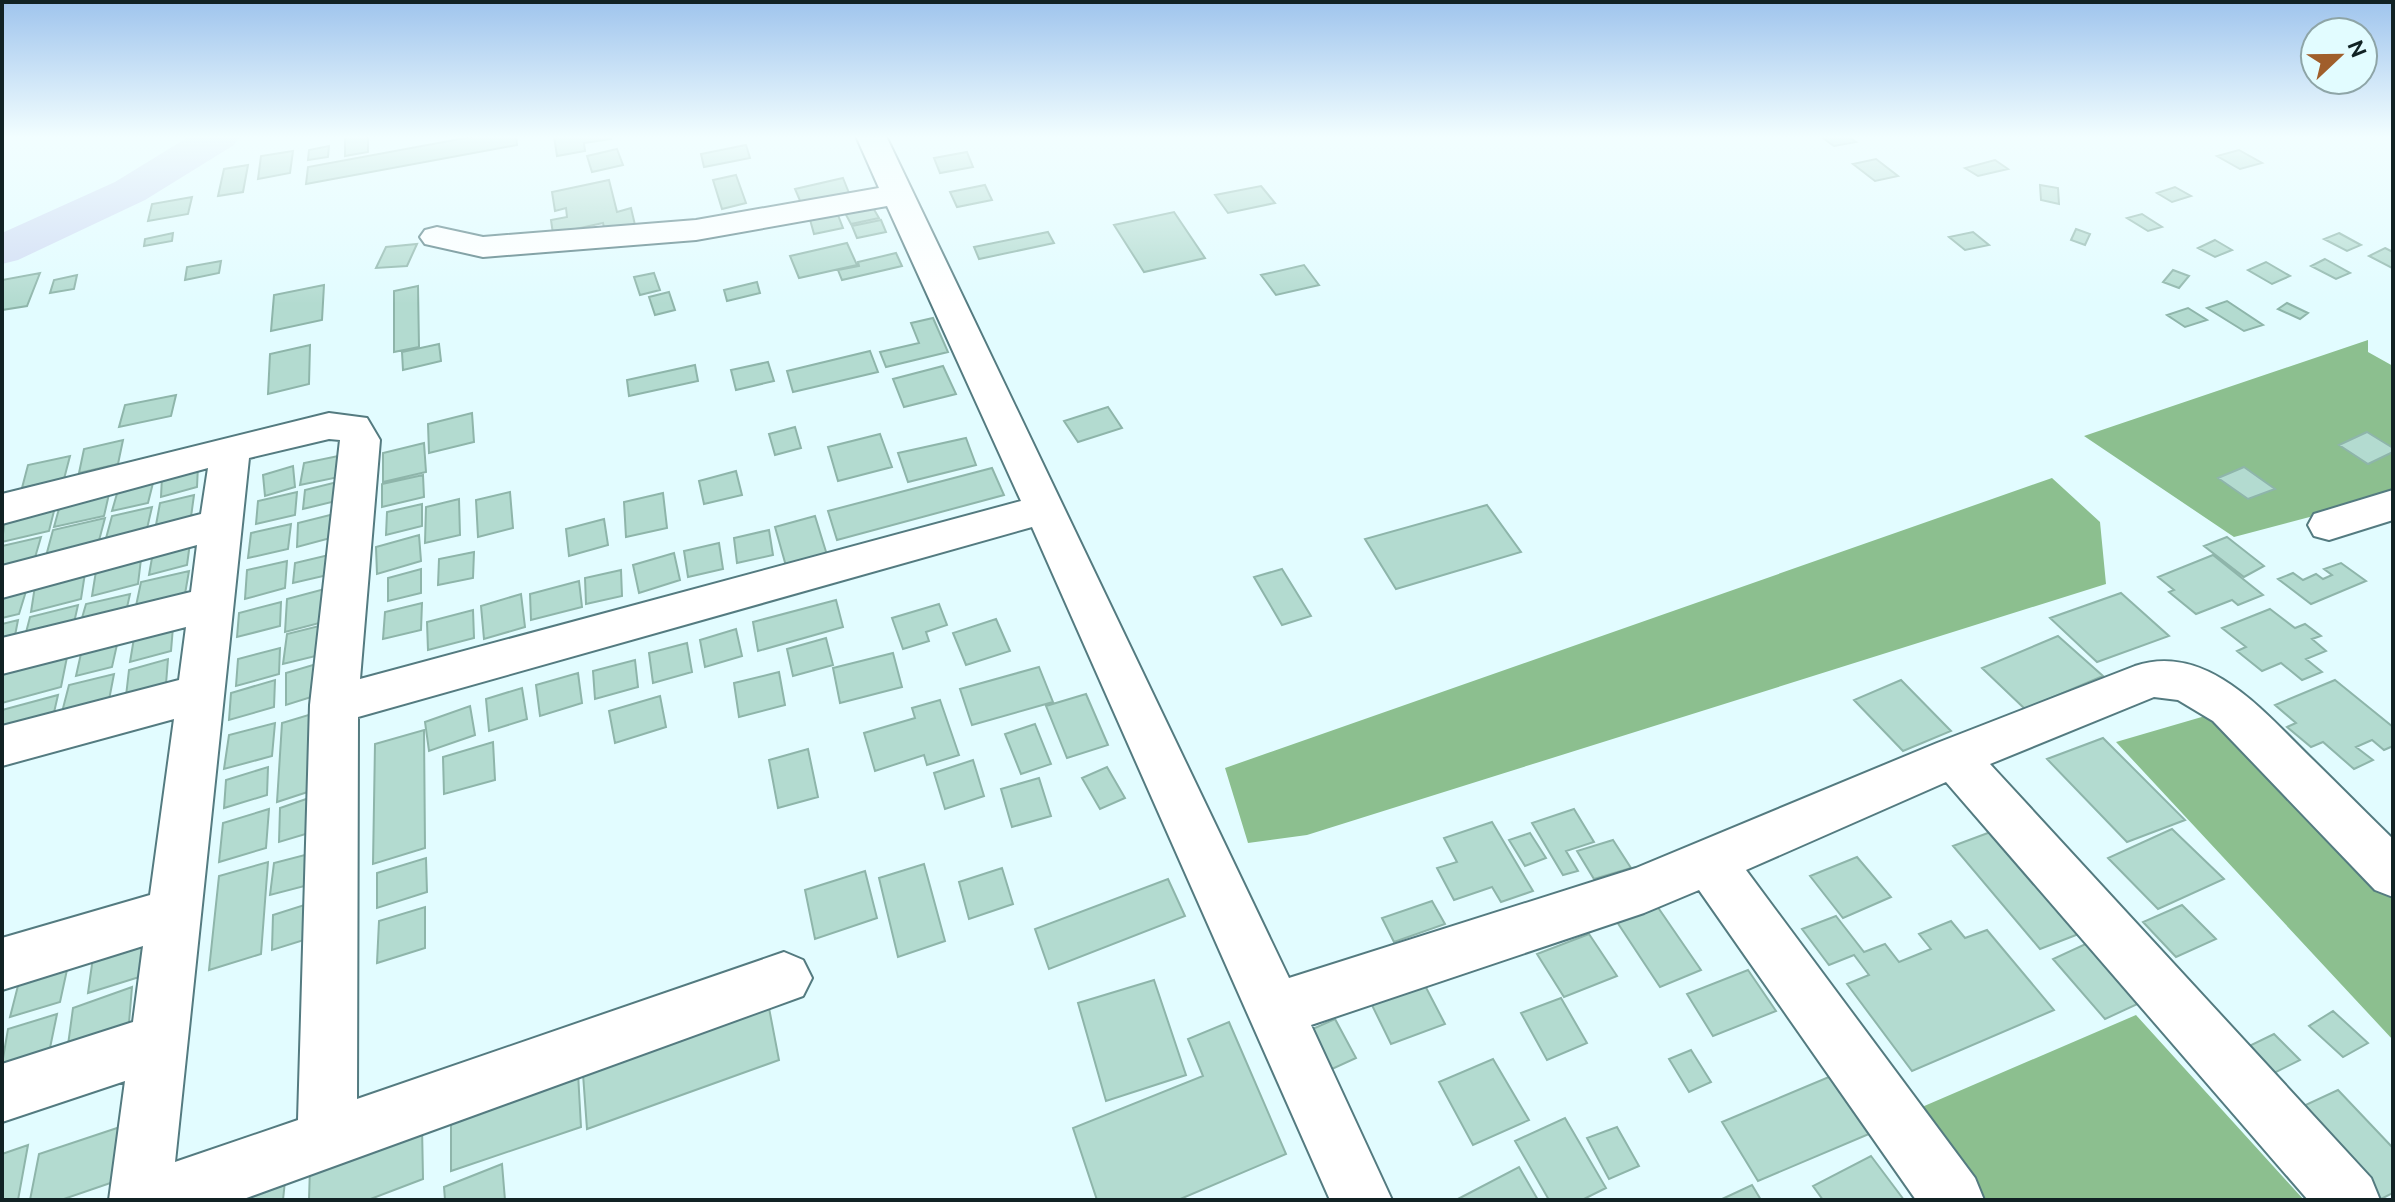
<svg xmlns="http://www.w3.org/2000/svg" width="2395" height="1202" font-family="Ubuntu,sans-serif">
  <rect width="100%" height="100%" fill="#e2fcff"/>
  <path fill="#8cbf8f" d="M2368 340V352L2393 366V495L2234 537 2084 436Z
    M2052 478 2100 522 2106 584 1307 835 1248 843 1225 768Z
    M2212 714 2393 894V1040L2116 742Z
    M2136 1015 2304 1200H1979L1915 1110Z"/>
  <g fill="none" stroke-linecap="round" stroke-linejoin="round">
    <path fill="#d1dcf4" fill-rule="evenodd" d="M190 136H240L234 145 145 200 18 260 2 264V233L115 182Z"/>
  </g>
  <path fill="#b3dbd0" stroke="#8eb5aa" stroke-width="2" d="M345 136H368V152L345 156Z
    M476 136H516L517 145 306 184 308 167Z
    M554 136H610L611 139 584 143 585 151 557 156Z
    M1820 136H1848L1856 142 1834 146Z
    M746 145 750 158 704 167 701 154Z
    M329 146 328 157 308 160 309 150Z
    M617 149 623 165 592 172 587 156Z
    M2239 150 2262 163 2240 169 2217 156Z
    M293 151 290 173 258 179 261 156Z
    M967 152 973 167 940 173 934 158Z
    M1876 159 1898 176 1875 181 1853 164Z
    M1995 160 2008 169 1978 176 1965 168Z
    M248 165 243 192 218 196 224 169Z
    M736 175 746 203 722 209 713 180Z
    M843 178 849 193 801 203 795 189Z
    M609 180 617 212 631 208 635 225 605 232 603 223 553 234 551 220 567 217 566 208 555 211 552 192Z
    M985 185 992 200 957 207 950 192Z
    M2040 185 2058 188 2059 204 2041 200Z
    M1261 186 1275 203 1228 213 1215 195Z
    M2175 187 2191 196 2172 202 2157 193Z
    M192 197 188 214 148 221 152 204Z
    M872 206 879 218 851 224 845 213Z
    M836 210 843 228 814 234 809 216Z
    M1174 212 1205 258 1144 272 1114 225Z
    M2142 214 2162 227 2148 231 2127 218Z
    M881 220 886 232 857 238 852 226Z
    M2076 229 2090 234 2085 245 2071 240Z
    M1048 232 1054 243 979 259 974 247Z
    M1973 232 1989 245 1965 250 1949 237Z
    M173 233 172 241 144 246 145 239Z
    M2339 233 2361 245 2347 251 2324 239Z
    M2215 240 2232 250 2215 257 2198 248Z
    M847 243 857 265 799 278 790 256Z
    M417 244 407 266 376 268 386 247Z
    M2385 248 2393 252 2392 268 2369 256Z
    M896 253 902 266 842 280 838 270 859 266 858 262Z
    M2325 259 2350 273 2336 279 2311 266Z
    M221 261 219 273 185 280 187 267Z
    M2266 262 2290 276 2272 284 2248 270Z
    M1304 265 1319 285 1276 295 1261 275Z
    M2173 270 2189 276 2179 288 2163 282Z
    M40 273 27 306 2 310V280Z
    M654 273 660 290 640 295 634 277Z
    M77 275 74 289 50 293 54 280Z
    M757 282 760 293 727 301 724 290Z
    M324 285 322 320 271 331 274 295Z
    M418 286 419 347 394 352V291Z
    M669 292 675 310 655 315 649 297Z
    M2227 301 2263 325 2244 331 2207 308Z
    M2287 303 2308 313 2300 319 2278 309Z
    M2188 308 2207 320 2185 327 2167 315Z
    M933 318 948 352 886 367 880 352 919 343 911 323Z
    M439 344 441 361 403 370 402 352Z
    M310 345 309 384 268 394 270 354Z
    M870 351 878 372 793 392 787 371Z
    M768 362 774 381 736 390 731 370Z
    M695 365 698 381 629 396 627 380Z
    M943 366 956 394 904 407 893 379Z
    M176 395 171 416 119 427 125 405Z
    M1108 407 1122 428 1078 442 1064 421Z
    M472 413 474 442 429 453 428 424Z
    M795 427 801 448 775 455 769 434Z
    M2367 432 2393 448V452L2368 464 2339 445Z
    M880 434 892 467 838 481 828 447Z
    M966 438 976 465 908 482 898 453Z
    M123 440 118 464 79 473 84 449Z
    M424 443 426 472 383 482V453Z
    M343 455 339 477 300 485 304 463Z
    M70 456 64 479 22 488 28 465Z
    M198 466 197 487 161 497 162 476Z
    M293 466 295 487 265 496 263 475Z
    M2244 467 2275 489 2248 499 2218 478Z
    M992 468 1004 495 837 540 828 511Z
    M736 471 742 495 704 504 699 481Z
    M423 475 424 497 382 507V484Z
    M337 482 336 501 303 509 305 490Z
    M153 483 148 503 112 511 118 490Z
    M297 492 295 515 256 524 258 501Z
    M510 492 513 528 478 537 476 500Z
    M663 493 667 528 626 537 624 502Z
    M109 494 104 516 54 527 60 505Z
    M194 495 191 517 156 525 160 503Z
    M459 499 460 535 425 543 426 507Z
    M422 504V526L386 535 387 512Z
    M1487 505 1521 552 1396 589 1365 539Z
    M55 507 49 531 2 542 5 518Z
    M152 507 146 533 105 542 112 516Z
    M338 513V536L297 547 298 523Z
    M815 516 827 555 786 566 775 527Z
    M105 518 97 548 45 560 53 530Z
    M604 519 608 545 569 556 566 529Z
    M291 524 288 549 248 558 251 533Z
    M769 530 773 555 737 563 734 538Z
    M419 535 421 561 377 574 376 547Z
    M41 537 34 561 2 569V546Z
    M2227 537 2264 566 2244 577 2204 546Z
    M190 543 187 565 149 575 153 552Z
    M719 543 723 569 688 577 684 551Z
    M474 552 473 578 438 585 439 559Z
    M674 553 680 580 639 593 633 565Z
    M333 554 332 574 293 583 295 563Z
    M2213 555 2263 595 2238 605 2232 600 2196 614 2169 592 2174 590 2158 577Z
    M141 559 138 584 92 596 96 571Z
    M287 561 285 588 245 599 247 570Z
    M2341 563 2366 581 2311 604 2278 579 2293 573 2303 580 2316 574 2323 579 2332 575 2324 569Z
    M421 569V593L388 601V578Z
    M1282 569 1311 616 1282 625 1254 577Z
    M621 570 622 596 586 604 585 578Z
    M189 571 185 594 136 606 141 582Z
    M85 573 81 599 31 612 35 586Z
    M579 581 582 607 531 620 530 594Z
    M332 587 331 620 285 632 287 599Z
    M27 588 19 614 2 618V594Z
    M2121 593 2169 636 2097 662 2050 618Z
    M130 594 124 621 78 632 86 604Z
    M521 594 525 627 484 639 481 606Z
    M836 600 843 627 758 651 753 622Z
    M281 602 280 626 237 637 239 613Z
    M422 603 421 630 383 639 385 612Z
    M939 604 947 625 926 632 929 641 903 649 892 618Z
    M78 605 71 636 22 648 30 617Z
    M2270 609 2295 628 2305 624 2321 636 2312 639 2326 651 2306 659 2322 672 2302 680 2281 663 2262 671 2237 651 2246 647 2222 628Z
    M473 610 474 638 428 650 427 622Z
    M996 619 1010 651 966 665 953 633Z
    M18 620 13 646 2 648V624Z
    M331 623 328 653 283 664 287 634Z
    M173 627 171 651 130 662 134 638Z
    M736 629 742 656 705 667 700 640Z
    M2058 636 2103 676 2025 709 1982 668Z
    M826 638 833 665 793 676 787 649Z
    M118 640 112 667 76 676 82 649Z
    M687 643 692 672 653 683 649 653Z
    M280 648 279 674 236 686 238 659Z
    M893 653 902 687 840 703 833 668Z
    M67 657 61 687 2 703V674Z
    M168 659 166 684 126 696 129 670Z
    M635 660 638 687 595 699 593 671Z
    M323 662 324 693 286 705V673Z
    M1039 667 1053 702 972 725 960 689Z
    M779 672 785 705 739 717 734 683Z
    M578 673 582 703 540 716 536 685Z
    M114 674 109 700 62 712 69 685Z
    M275 680 274 707 229 720 231 693Z
    M1901 680 1951 731 1903 751 1854 700Z
    M2335 680 2393 727V746L2384 750 2372 740 2356 747 2373 760 2354 769 2323 742 2311 747 2287 727 2296 723 2275 705Z
    M522 688 527 719 489 731 486 699Z
    M1086 694 1108 745 1067 758 1046 706Z
    M58 695 50 730 2 743V710Z
    M660 696 666 727 615 743 609 711Z
    M940 700 959 755 927 765 924 755 875 771 864 733 915 718 912 708Z
    M470 706 475 735 429 751 425 722Z
    M325 710 323 787 277 802 282 723Z
    M275 723 272 756 224 769 229 735Z
    M1035 724 1051 764 1021 774 1005 734Z
    M424 730 425 848 373 864 375 744Z
    M2103 738 2185 820 2127 842 2047 759Z
    M493 742 495 780 444 794 443 757Z
    M808 749 818 797 778 808 769 760Z
    M973 760 984 796 945 809 934 773Z
    M268 767 267 795 224 808 226 780Z
    M1107 767 1125 798 1100 809 1082 778Z
    M1039 778 1051 816 1012 827 1001 789Z
    M318 795 319 830 279 842 280 808Z
    M269 809 266 848 219 862 223 823Z
    M1574 809 1594 842 1566 851 1578 871 1563 875 1532 823Z
    M1492 822 1533 891 1501 902 1492 887 1454 900 1437 868 1457 862 1444 838Z
    M2004 827 2094 928 2040 949 1953 846Z
    M2172 829 2224 879 2158 909 2108 858Z
    M1530 833 1546 858 1525 866 1509 840Z
    M1613 840 1631 868 1594 879 1577 851Z
    M324 850 320 882 270 895 274 863Z
    M1857 857 1891 897 1843 918 1810 876Z
    M426 858 427 892 377 908V873Z
    M268 862 261 954 209 970 219 876Z
    M924 864 945 941 898 957 879 878Z
    M1002 868 1013 904 969 919 959 882Z
    M865 871 877 918 815 939 805 890Z
    M1168 879 1185 916 1049 969 1035 929Z
    M320 900V935L272 950 273 915Z
    M1432 901 1445 924 1394 942 1382 918Z
    M2182 905 2216 939 2176 957 2143 922Z
    M1657 906 1701 970 1660 987 1617 922Z
    M425 907V948L377 963 379 921Z
    M1836 916 1864 952 1885 944 1899 962 1931 949 1919 934 1951 921 1965 938 1987 930 2054 1010 1912 1071 1847 984 1869 975 1854 955 1829 965 1802 929Z
    M154 931 149 974 88 993 94 950Z
    M1589 934 1617 976 1564 997 1537 954Z
    M2103 936 2157 995 2105 1019 2053 959Z
    M70 956 60 1002 10 1017 22 970Z
    M1748 970 1776 1011 1713 1036 1687 994Z
    M1420 976 1445 1024 1391 1044 1368 997Z
    M1154 980 1186 1075 1106 1101 1078 1003Z
    M132 987 129 1023 68 1045 73 1008Z
    M1561 998 1587 1043 1547 1060 1521 1013Z
    M769 1008 779 1060 587 1129 583 1074Z
    M2333 1011 2368 1043 2343 1057 2309 1026Z
    M57 1014 50 1048 2 1064 8 1029Z
    M1335 1019 1356 1058 1319 1075 1299 1035Z
    M1229 1022 1286 1154 1178 1200H1097L1073 1128 1203 1076 1188 1039Z
    M2274 1034 2300 1060 2270 1075 2245 1048Z
    M1691 1050 1711 1082 1689 1092 1669 1059Z
    M1493 1059 1529 1120 1473 1145 1439 1082Z
    M578 1073 581 1127 451 1171V1115Z
    M1836 1074 1876 1131 1758 1181 1722 1122Z
    M2338 1090 2393 1148V1193L2381 1199 2299 1108Z
    M1565 1118 1606 1188 1582 1200H1549L1515 1141Z
    M132 1123 125 1178 61 1200H30L39 1154Z
    M422 1126 423 1179 368 1200H309L310 1167Z
    M1617 1127 1639 1166 1609 1179 1587 1138Z
    M28 1145 18 1200H2V1154Z
    M1871 1156 1904 1200H1823L1813 1186Z
    M502 1164 505 1200H445L444 1187Z
    M1519 1167 1538 1200H1456Z
    M285 1181 283 1200H231Z
    M1752 1185 1761 1200H1720Z"/>
  <g fill="none" stroke-linecap="round" stroke-linejoin="round">
    <defs>
      <path id="minor" d="M856 136H886L1289 978 1636 868 1937 743 2135 666C2207 642 2264 712 2310 757 2338 784 2365 812 2393 839V897L2375 890 2213 721 2178 700 2154 697 1990 764 2371 1178 2380 1200H2308L1946 782 1746 870 1975 1178 1984 1200H1916L1699 890 1644 913 1311 1025 1392 1200H1330L1032 527 358 717 357 1099 784 952 803 960 812 978 803 996 241 1200H109L125 1081 2 1122V1064L133 1022 143 946 2 990V938L150 895 174 719 2 766V726L179 680 186 627 2 674V638L191 592 197 545 2 598V566L201 514 208 468 2 524V494L329 413 367 418 380 440 360 679 1021 501 887 206 696 240 483 257 425 244 420 237 425 230 437 227 483 237 696 220 879 188ZM329 439 340 440 310 705 298 1120 175 1162 249 458Z
        M2393 490V520L2329 540 2314 536 2308 525 2314 514Z"/>
    </defs>
    <use href="#minor" stroke="#547b80" stroke-width="4"/>
    <use href="#minor" fill="#fff" fill-rule="evenodd"/>
  </g>
  <linearGradient id="sky" x2="0" y2="1"><stop stop-color="#9fc4ed"/><stop offset="0.45" stop-color="#f2feff"/><stop offset="1" stop-color="#f2feff" stop-opacity="0"/></linearGradient>
  <rect width="2395" height="304" fill="url(#sky)"/>
  <rect width="2395" height="1202" fill="none" stroke="#112224" stroke-width="8"/>
  <g transform="translate(2339 56) rotate(68)"><circle r="38" fill="#e2fcff" stroke="#8ea5a7" stroke-width="2"/>
  <path d="M0-6L14 30L0 20L-14 30Z" fill="#a05e2b"/>
  <text y="-12" font-size="22" font-weight="bold" text-anchor="middle" fill="#112224">N</text>
  </g>
</svg>
